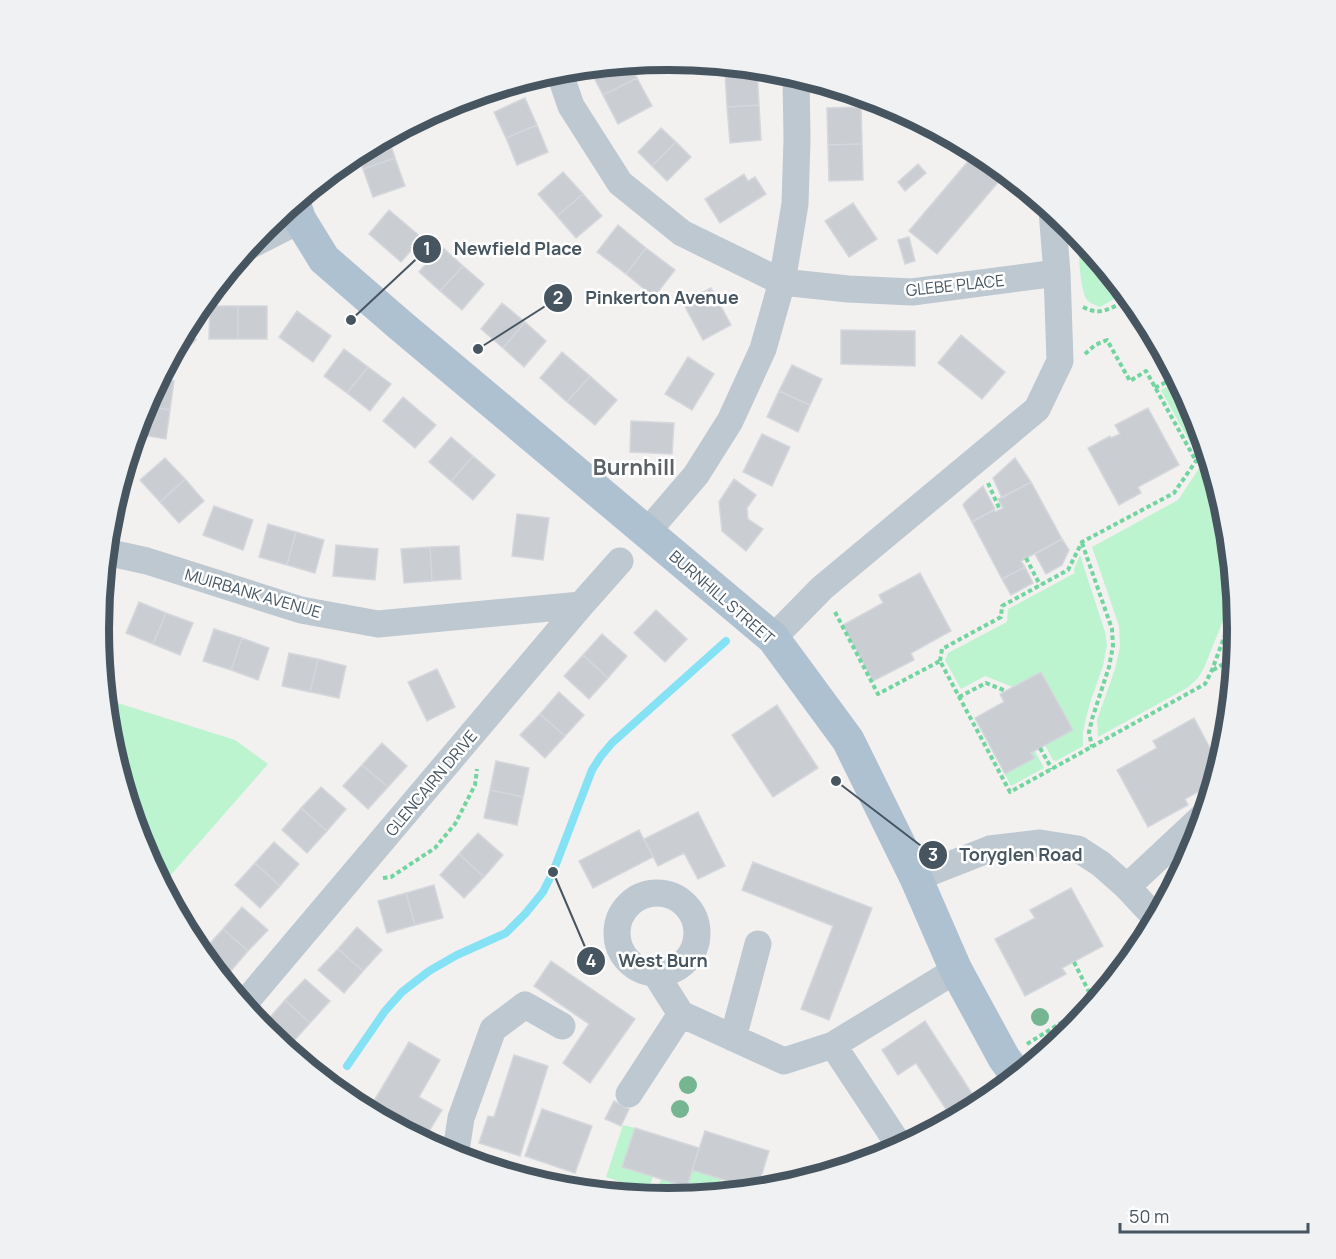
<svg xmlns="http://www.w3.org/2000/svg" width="1336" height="1259" font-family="Manrope,sans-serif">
  <rect width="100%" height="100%" fill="#f3f0f0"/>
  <path fill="#bbf4cf" d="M1078 236 1125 293 1100 307C1096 305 1091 304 1088 301 1079 292 1079 250 1078 236Z
    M1178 381 1194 412 1206 450 1197 455 1161 390Z
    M1209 460 1227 519 1234 593 1204 668 1198 678 1187 688 1098 737 1097 720 1115 669 1120 647 1119 626 1092 547 1178 500 1202 464Z
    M1080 555 1105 632 1107 645 1103 666 1091 700 1086 718 1083 733V746L1056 761 1053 760 1013 687 985 676 961 689 945 660 948 653 1007 622 1008 609 1075 573 1074 569Z
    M1237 620V630L1236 649 1224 656Z
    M105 699 235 740 268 764 162 885 142 847 109 740Z
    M1035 751 1044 768 1011 786 1005 774 1034 758 1031 753Z
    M623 1125 635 1128 622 1167 653 1176 648 1191 606 1177Z
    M692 1170 721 1179 716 1194 670 1199 656 1194 661 1179 687 1187Z
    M728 1181 756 1190 724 1194Z"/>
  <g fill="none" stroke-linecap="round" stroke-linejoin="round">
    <path stroke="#84e2f4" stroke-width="8" d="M347 1066 385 1011 402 992 429 971 457 955 506 933 525 914 543 892 553 872 592 770 601 756 612 743 726 641"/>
  </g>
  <path fill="#caced3" stroke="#d4d7dc" stroke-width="1.5" d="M630 64 637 78 603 95 589 68Z
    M757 70 759 105 727 107 725 72Z
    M637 78 652 106 618 124 603 95Z
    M525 98 537 125 506 138 494 112Z
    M759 105 761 140 730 143 727 107Z
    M861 107 862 144 828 145 827 108Z
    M537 125 548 152 517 165 506 138Z
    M661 128 676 142 652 166 638 152Z
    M388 137 395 158 363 169 357 153Z
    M676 142 691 157 667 181 652 166Z
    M862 144 863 180 829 181 828 145Z
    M976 152 985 156 1006 173 937 254 909 231Z
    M395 158 405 186 373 197 363 169Z
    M918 164 926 173 905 191 898 182Z
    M563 172 583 194 557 216 538 194Z
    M744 174 748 181 755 177 766 194 720 223 705 199Z
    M583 194 602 216 576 238 557 216Z
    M853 203 877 239 849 257 825 221Z
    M389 210 422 238 401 262 369 234Z
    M618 225 646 248 626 274 597 252Z
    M909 237 915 261 905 264 898 240Z
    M441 246 463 266 440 291 419 272Z
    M646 248 675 270 654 297 626 274Z
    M463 266 484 284 462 310 440 291Z
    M711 288 731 325 703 340 683 303Z
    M502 303 525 322 503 348 481 329Z
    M210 306H238V339H209Z
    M238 306H267V339H238Z
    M297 311 331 336 313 362 279 337Z
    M525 322 546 341 524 367 503 348Z
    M186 329 196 340 165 369Z
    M841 330 915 331V366L841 364Z
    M961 335 1005 372 982 399 938 363Z
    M344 349 368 367 347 393 324 376Z
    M562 352 590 376 567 402 540 378Z
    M688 357 714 374 692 410 665 394Z
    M792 365 822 379 810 405 779 391Z
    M368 367 391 384 370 411 347 393Z
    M590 376 617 400 595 425 567 402Z
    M159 379 174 381 170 410 145 406Z
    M779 391 810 405 798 432 767 417Z
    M403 397 436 425 415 448 383 421Z
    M145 406 170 410 166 439 135 434Z
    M1148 408 1179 465 1138 487 1141 493 1119 505 1088 448 1110 436 1111 438 1120 434 1115 425Z
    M631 421 674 423 672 454 630 452Z
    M762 434 790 447 772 486 743 472Z
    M451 437 473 456 451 481 429 462Z
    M473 456 495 475 473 500 451 481Z
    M165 458 185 479 160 502 140 480Z
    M1015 458 1031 482 1002 498 993 478Z
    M185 479 204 501 179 523 160 502Z
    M734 479 756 495 747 508 748 519 763 529 746 551 722 531 719 502Z
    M1031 482 1062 539 1021 561 1025 567 1002 579 972 522 994 510 995 512 1003 508 998 499Z
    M983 486 995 509 972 522 963 505 966 501Z
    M214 506 253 520 243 550 203 535Z
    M517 514 549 518 543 560 512 556Z
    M268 524 296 532 287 565 259 557Z
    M296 532 324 540 315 573 287 565Z
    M1062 539 1069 550 1062 565 1046 574 1035 554Z
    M336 545 378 549 375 580 333 576Z
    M459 546 461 579 432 581 430 547Z
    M430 547 432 581 404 583 401 549Z
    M1025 567 1033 583 1011 595 1002 579Z
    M920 573 951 631 911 653 914 660 873 681 843 625 883 603 879 595Z
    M101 600 111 602 107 635 99 634Z
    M139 602 166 613 153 644 126 633Z
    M656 610 687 639 665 662 634 633Z
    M166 613 193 623 180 655 153 644Z
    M214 629 242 638 231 670 203 661Z
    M602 634 627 656 608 678 583 655Z
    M242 638 269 648 258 680 231 670Z
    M289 653 318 659 310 692 282 686Z
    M583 655 608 678 589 699 564 676Z
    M318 659 346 666 339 698 310 692Z
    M437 669 455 707 427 721 408 682Z
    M1041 672 1073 730 1031 753 1035 758 1005 774 975 718 1004 702 1000 694Z
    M559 692 584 715 565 736 540 714Z
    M777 705 818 768 773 797 732 735Z
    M540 714 565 736 545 758 520 735Z
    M1194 718 1219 765 1214 783 1185 799 1188 805 1148 827 1117 770 1157 748 1153 741Z
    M382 743 407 766 388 787 362 765Z
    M496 761 529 768 523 797 490 790Z
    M362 765 388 787 368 809 343 786Z
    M321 787 346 809 327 831 301 808Z
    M490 790 523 797 517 825 484 818Z
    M301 808 327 831 307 853 282 830Z
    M698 812 725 866 698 879 684 853 658 866 644 839Z
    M639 830 653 857 593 888 579 861Z
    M478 833 503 855 484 877 459 854Z
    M274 842 299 864 280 886 255 863Z
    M459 854 484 877 464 898 440 875Z
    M753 862 872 908 829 1020 801 1009 833 926 742 890Z
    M255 863 280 886 260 908 235 885Z
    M434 885 443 918 415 925 406 893Z
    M1071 888 1103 946 1062 968 1066 974 1025 996 995 939 1035 918 1030 910Z
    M406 893 415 925 387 933 378 901Z
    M242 907 268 930 248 951 223 929Z
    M357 927 382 950 363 971 338 949Z
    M223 929 248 951 229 973 204 950Z
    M338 949 363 971 344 993 318 970Z
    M551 961 635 1019 590 1083 563 1063 589 1024 534 986Z
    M305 979 330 1001 310 1023 285 1000Z
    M285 1000 310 1023 291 1044 266 1022Z
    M925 1021 980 1106 953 1120 916 1063 898 1075 882 1050Z
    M409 1042 440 1060 419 1097 442 1110 428 1133 374 1101Z
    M514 1055 548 1066 520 1156 479 1143 488 1116 494 1117Z
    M614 1101 629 1109 621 1126 605 1119Z
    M542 1109 592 1126 575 1173 525 1156Z
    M635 1128 699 1148 687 1187 622 1167Z
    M705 1131 769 1151 757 1190 692 1170Z"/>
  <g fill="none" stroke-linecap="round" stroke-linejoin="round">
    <path stroke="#70d59f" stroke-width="4" stroke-dasharray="4.5 3" stroke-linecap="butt" d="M1083 307C1102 317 1113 307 1129 298
      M1085 354 1095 345 1107 340 1130 381 1146 371 1196 461
      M1155 388 1175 377
      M988 483 1000 510
      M1082 543 1112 629 1113 646 1109 667 1092 719 1089 732 1092 747
      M1026 558 1040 585
      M835 612 878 694 940 661 1010 792 1205 684 1212 670 1235 608
      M940 661 942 649 1001 617 1002 606 1068 570 1082 542 1174 493 1196 461 1207 454
      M1213 670 1235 657
      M959 697 986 683 1006 691
      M1040 748 1052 769
      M383 878 391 877 435 848 455 824 475 785 477 769
      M1074 962 1094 1002
      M1027 1044 1096 1001"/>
    <path stroke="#bdc8d1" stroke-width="27" d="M559 71 571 106 620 183 682 233 782 282 848 289 912 292 1057 273
      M249 246 300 220
      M647 532 696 475 730 421 763 349 782 282 795 204 797 139 796 76
      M106 552 147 561 301 610 378 624 581 605
      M773 638 822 588 1037 409 1060 361 1057 273 1052 211
      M916 878 990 849 1040 843 1078 849 1101 864 1127 887 1156 918
      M1127 887 1204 815
      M617 933a40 40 0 1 1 80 0a40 40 0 1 1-80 0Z
      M655 973 681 1014 784 1061 833 1045 956 970
      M243 1005 581 605 620 561
      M733 1038 758 944
      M833 1045 901 1148
      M629 1094 681 1014
      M455 1157 461 1118 493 1029 525 1005 562 1026"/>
    <path stroke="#aec1d1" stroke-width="33" d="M294 203 300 220 324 259 400 325 773 638 848 740 916 878 956 970 1004 1058 1017 1076"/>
  </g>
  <g fill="#75b591">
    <circle cx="1040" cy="1017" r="9"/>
    <circle cx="688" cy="1085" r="9"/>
    <circle cx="680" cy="1109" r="9"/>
  </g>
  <g text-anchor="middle" stroke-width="5" stroke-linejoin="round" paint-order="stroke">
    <g font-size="16" fill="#465560" stroke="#fff">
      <text transform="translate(955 285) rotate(-6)" y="6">GLEBE PLACE</text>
      <text transform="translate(253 593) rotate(16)" y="6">MUIRBANK AVENUE</text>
      <text transform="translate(722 597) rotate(41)" y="6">BURNHILL STREET</text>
      <text transform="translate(431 783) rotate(-50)" y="6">GLENCAIRN DRIVE</text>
    </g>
    <g font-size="22" font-weight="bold" fill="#5c6166" stroke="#fff">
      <text x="634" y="475">Burnhill</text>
    </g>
  </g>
  <path d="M0 0H1336V1259H0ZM109 629a559 559 0 1 1 1118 0a559 559 0 1 1-1118 0Z" fill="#f0f1f2" fill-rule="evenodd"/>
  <path fill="none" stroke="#465560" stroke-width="8" d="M109 629a559 559 0 1 1 1118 0a559 559 0 1 1-1118 0Z"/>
  <path fill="none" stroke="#465560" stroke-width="2" d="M351 320L427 249M478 349L558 298M836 781L933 855M553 872L591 961"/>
  <g fill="#465560" stroke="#fff" stroke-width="2">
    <circle cx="351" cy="320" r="6"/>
    <circle cx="478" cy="349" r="6"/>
    <circle cx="836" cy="781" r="6"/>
    <circle cx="553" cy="872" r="6"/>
    <circle cx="427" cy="249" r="15"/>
    <circle cx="558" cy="298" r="15"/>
    <circle cx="933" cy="855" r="15"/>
    <circle cx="591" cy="961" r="15"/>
  </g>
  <g font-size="18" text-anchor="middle" font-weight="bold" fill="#fff">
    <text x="427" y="255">1</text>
    <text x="558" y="304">2</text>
    <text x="933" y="861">3</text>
    <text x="591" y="967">4</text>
  </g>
  <g font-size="18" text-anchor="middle" font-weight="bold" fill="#465560" stroke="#fff" stroke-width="5" stroke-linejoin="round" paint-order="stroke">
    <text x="518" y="255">Newfield Place</text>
    <text x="662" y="304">Pinkerton Avenue</text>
    <text x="1021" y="861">Toryglen Road</text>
    <text x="663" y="967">West Burn</text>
  </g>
  <path d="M1120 1223v9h188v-9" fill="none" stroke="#465560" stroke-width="3"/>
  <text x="1129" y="1223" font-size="18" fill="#465560" stroke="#ffffff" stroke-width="4.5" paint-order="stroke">50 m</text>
</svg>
